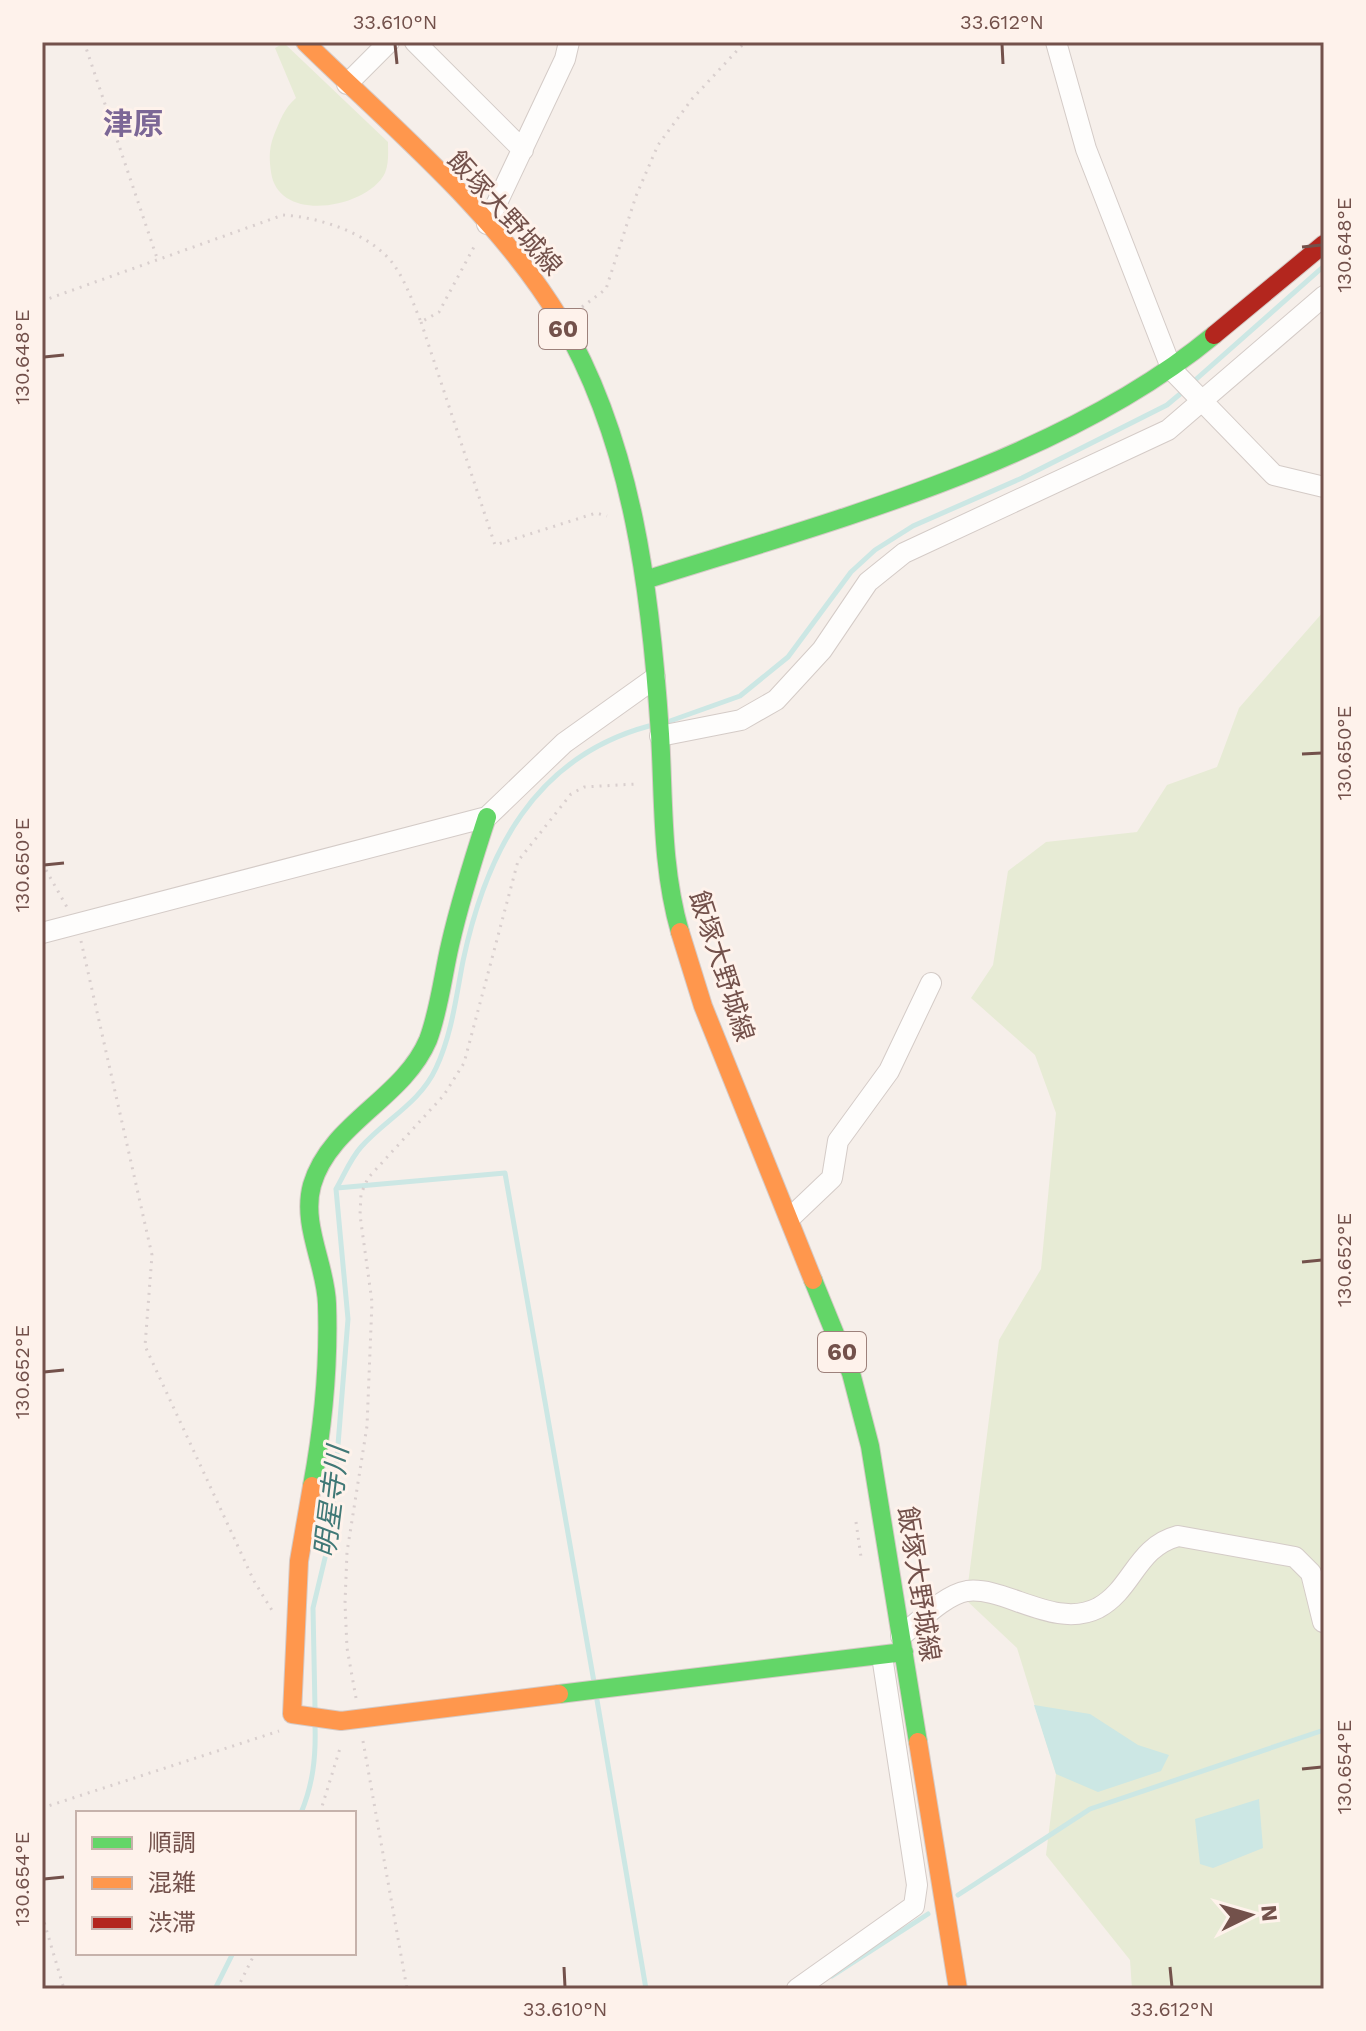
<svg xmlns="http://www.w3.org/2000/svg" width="1366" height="2031" font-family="'Work Sans','Noto Sans JP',sans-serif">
  <rect width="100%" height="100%" fill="#f6efea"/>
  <path fill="#e7ebd5" d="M284 43 388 142C388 153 389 163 385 173 368 208 278 225 271 172 269 158 269 148 274 135 280 121 284 108 296 98L275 48Z
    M1324 611V1989H1132L1130 1960 1046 1855 1056 1774 1017 1648 966 1600 999 1340 1041 1269 1056 1113 1035 1055 971 998 993 965 1008 871 1046 842 1137 832 1167 785 1217 767 1239 708Z"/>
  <path fill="#cce7e4" d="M1034 1705 1090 1714 1138 1745 1169 1755 1161 1771 1098 1792 1056 1774Z
    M1259 1799 1263 1848 1213 1868 1200 1864 1195 1819Z"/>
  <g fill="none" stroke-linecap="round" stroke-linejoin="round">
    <path stroke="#cce7e4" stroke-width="5" d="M1193 382 1324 266
      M670 721 740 696 788 657 851 572 875 550 913 526 1022 478 1167 405 1186 389
      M337 1188 505 1173 594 1682
      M336 1189C344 1175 351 1158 361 1147 386 1119 420 1103 436 1068 452 1034 456 997 463 961 486 853 534 757 649 726
      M597 1700 646 1989
      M315 1708 313 1608 331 1533 348 1319 336 1189
      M301 1813C313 1784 316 1757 315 1726
      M958 1895 1090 1809 1324 1730
      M832 1976 928 1914
      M215 1989 233 1953"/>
    <defs>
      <path id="street" d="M415 42 523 150
        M1056 42 1086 149 1172 370 1274 475 1324 487
        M347 84 389 42
        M487 224 565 59 569 42
        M660 736 741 720 776 700 822 650 868 582 904 553 1168 430 1324 296
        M42 933 487 817 564 743 655 678
        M790 1218 832 1178 838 1141 889 1071 931 983
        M901 1636C919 1622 944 1595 967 1591 1005 1586 1055 1630 1098 1608 1133 1589 1136 1547 1178 1536L1295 1557 1311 1573 1323 1622
        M797 1989 914 1906 917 1885 882 1656"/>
      <path id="fast" d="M560 319C633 442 651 594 660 734 664 801 661 866 680 932
        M645 580C831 521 1062 461 1214 335
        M813 1280 851 1373 870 1446 918 1742
        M312 1486C323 1427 329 1364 327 1304 326 1265 301 1225 312 1185 330 1123 403 1099 428 1040 439 1011 443 975 450 945 460 901 473 860 487 817
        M559 1694 904 1652"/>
      <path id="slow" d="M305 42C394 129 495 212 560 319
        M680 932 703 1006 813 1280
        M312 1486 299 1561 292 1714 341 1721 559 1694
        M918 1742 958 1989"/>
      <path id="jam" d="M1214 335 1324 244"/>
    </defs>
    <use href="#street" stroke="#d4cbc7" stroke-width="22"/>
    <use href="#fast" stroke="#d5cac6" stroke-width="20"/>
    <use href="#slow" stroke="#d5cac6" stroke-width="20"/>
    <use href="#jam" stroke="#d5cac6" stroke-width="20"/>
    <path stroke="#d9cfce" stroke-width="3" stroke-dasharray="2 6" stroke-linecap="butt" d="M84 42 157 258
      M42 301 283 215C319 217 372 234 394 265 406 282 413 303 421 322L439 312 475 245
      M582 307 606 289 636 196 658 145 692 99 745 42
      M421 322 495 545 596 513 607 516
      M42 863 68 909
      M81 941 152 1255 145 1346 254 1581 273 1612
      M856 1522 861 1557
      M356 1698 347 1648 345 1603 347 1552 367 1426 372 1302 360 1215 361 1194 368 1178 444 1095 464 1063 518 861 571 794 584 787 636 784
      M363 1741 407 1989
      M42 1808 279 1731
      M320 1813 341 1745
      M42 1915 64 1989
      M237 1989 255 1953"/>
    <use href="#street" stroke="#fefdfc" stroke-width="20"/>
    <use href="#fast" stroke="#63d668" stroke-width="18"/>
    <use href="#slow" stroke="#ff974d" stroke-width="18"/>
    <use href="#jam" stroke="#b3261e" stroke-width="18"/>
  </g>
  <path fill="none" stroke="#73514b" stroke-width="3" d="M395 44 397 64M1002 44 1003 64M1302 247 1322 245M44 357 64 355M1302 754 1322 753M44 865 64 863M1302 1262 1322 1260M44 1372 64 1370M1302 1769 1322 1767M44 1879 64 1877M564 1967 565 1987M1170 1967 1172 1987"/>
  <g text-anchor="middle" stroke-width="6" stroke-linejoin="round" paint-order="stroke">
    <g fill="#fef2eb" stroke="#9d817b" stroke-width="2">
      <rect x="539" y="309" width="48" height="40" rx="6"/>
      <rect x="818" y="1332" width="48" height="40" rx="6"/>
    </g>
    <g font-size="24" font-weight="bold" fill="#73514b">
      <text x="563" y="337">60</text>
      <text x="842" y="1360">60</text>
    </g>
    <g font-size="26" fill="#73514b" stroke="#fef2eb">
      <text transform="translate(505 213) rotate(48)" y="9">飯塚大野城線</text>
      <text transform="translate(722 966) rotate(72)" y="9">飯塚大野城線</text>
      <text transform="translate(919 1584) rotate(81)" y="9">飯塚大野城線</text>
    </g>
    <g font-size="28" font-style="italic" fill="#407876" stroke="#fef2eb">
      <text transform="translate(331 1502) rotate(-83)" y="10">明星寺川</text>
    </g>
    <g font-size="30" font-weight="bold" fill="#7c6796" stroke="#fef2eb">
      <text x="133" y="134">津原</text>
    </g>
  </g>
  <rect width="1366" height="2031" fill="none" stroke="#fef2eb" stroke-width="88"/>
  <rect x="76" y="1811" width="280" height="144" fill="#fef2eb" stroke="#c6b2ab" stroke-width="2"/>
  <rect x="92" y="1837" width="40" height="12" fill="#63d668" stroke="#c6b2ab" stroke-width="2"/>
  <text x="148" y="1851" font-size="24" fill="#73514b">順調</text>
  <rect x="92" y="1877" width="40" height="12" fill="#ff974d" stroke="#c6b2ab" stroke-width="2"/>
  <text x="148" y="1891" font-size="24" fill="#73514b">混雑</text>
  <rect x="92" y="1917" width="40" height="12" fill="#b3261e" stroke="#c6b2ab" stroke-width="2"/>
  <text x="148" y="1931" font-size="24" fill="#73514b">渋滞</text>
  <g transform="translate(1250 1915) rotate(85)" stroke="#fef2eb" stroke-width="6" paint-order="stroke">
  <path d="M0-6L14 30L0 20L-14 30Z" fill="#73514b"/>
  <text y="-12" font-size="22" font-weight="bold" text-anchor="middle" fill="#73514b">N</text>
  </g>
  <rect x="44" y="44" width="1278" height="1943" fill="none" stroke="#73514b" stroke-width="3"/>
  <g font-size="20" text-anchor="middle" fill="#73514b">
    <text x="395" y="29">33.610°N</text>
    <text x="1002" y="29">33.612°N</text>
    <text transform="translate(1344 245) rotate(-90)" y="7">130.648°E</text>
    <text transform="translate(22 357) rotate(-90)" y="7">130.648°E</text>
    <text transform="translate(1344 753) rotate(-90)" y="7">130.650°E</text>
    <text transform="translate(22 865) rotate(-90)" y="7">130.650°E</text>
    <text transform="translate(1344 1260) rotate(-90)" y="7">130.652°E</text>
    <text transform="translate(22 1372) rotate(-90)" y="7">130.652°E</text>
    <text transform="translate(1344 1767) rotate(-90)" y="7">130.654°E</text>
    <text transform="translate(22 1879) rotate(-90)" y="7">130.654°E</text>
    <text x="565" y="2016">33.610°N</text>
    <text x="1172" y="2016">33.612°N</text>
  </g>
</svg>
